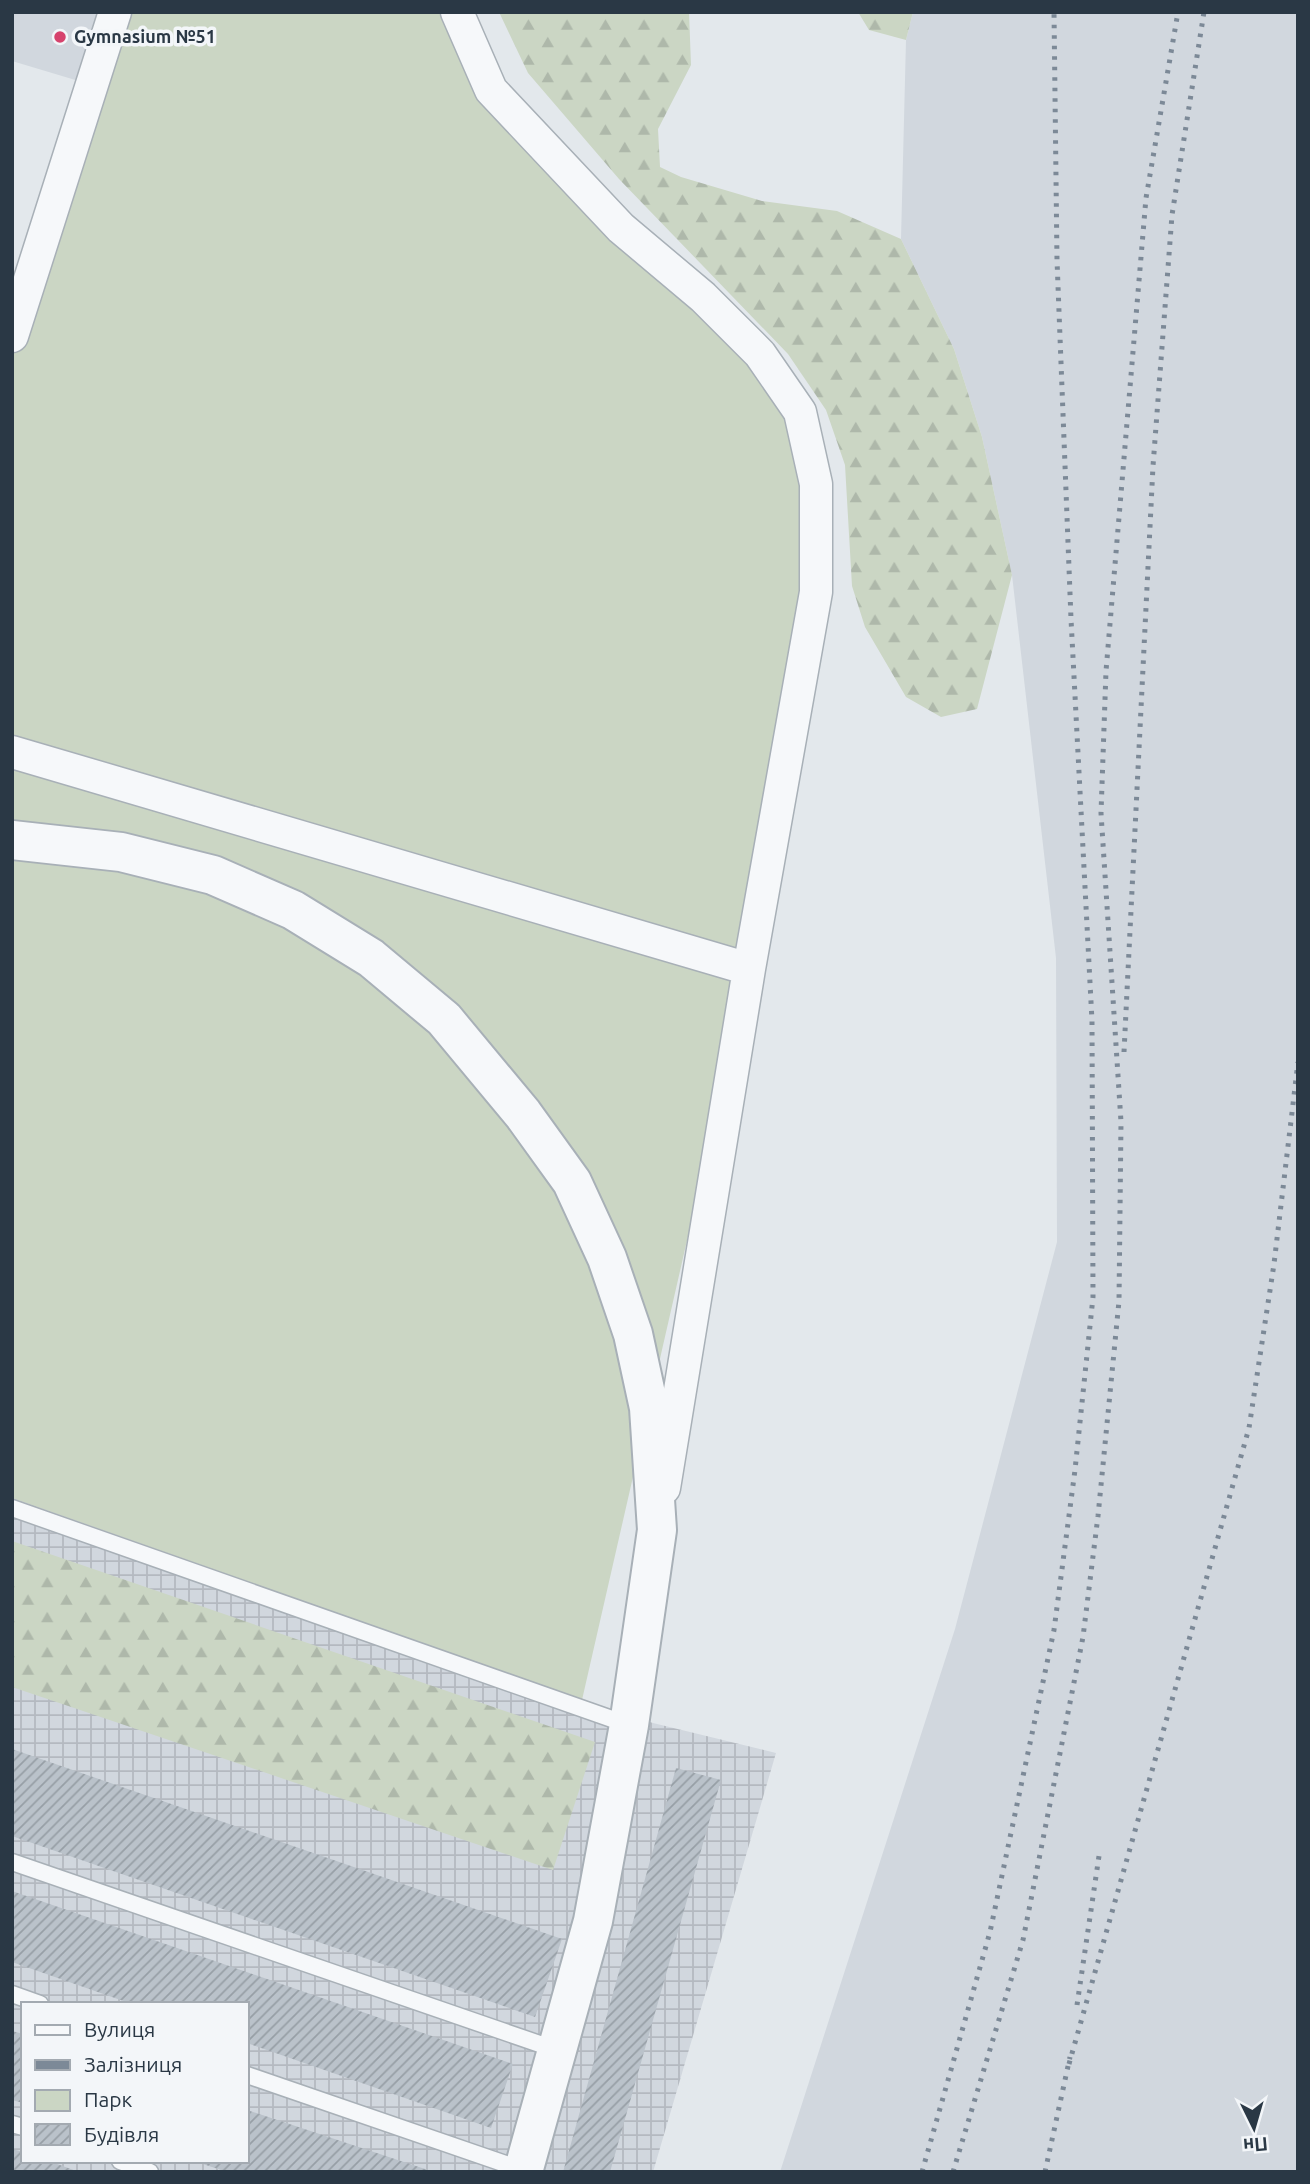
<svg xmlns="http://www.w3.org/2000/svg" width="1310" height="2184" font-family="Ubuntu,sans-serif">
  <defs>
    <pattern id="industrial-grid" width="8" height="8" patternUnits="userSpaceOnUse" patternTransform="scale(1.75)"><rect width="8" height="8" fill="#d1d7de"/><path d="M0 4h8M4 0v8" fill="none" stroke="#b4b9c0"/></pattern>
    <pattern id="forest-firs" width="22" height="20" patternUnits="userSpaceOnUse" patternTransform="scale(1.75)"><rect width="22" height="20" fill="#cbd6c4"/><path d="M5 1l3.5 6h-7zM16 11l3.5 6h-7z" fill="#aeb8aa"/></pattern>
    <pattern id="building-hatch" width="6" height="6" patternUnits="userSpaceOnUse" patternTransform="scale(1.75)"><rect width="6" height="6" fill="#bac2ca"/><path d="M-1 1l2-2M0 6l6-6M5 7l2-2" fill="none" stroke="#979fa6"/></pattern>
  </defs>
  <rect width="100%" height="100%" fill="#e3e8ec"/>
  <path fill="#d1d7de" d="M12 12H115L92 85 12 61Z
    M913 12H1298V2172H780L955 1629 1057 1242 1056 958 1012 575 982 437 954 349 901 239 906 40Z"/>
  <path fill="url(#industrial-grid)" fill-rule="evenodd" d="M12 1498 582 1700 653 1723 776 1753 653 2172H12ZM23 2004H247V2161H23Z"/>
  <path fill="#cbd6c4" d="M115 12H457L491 90 760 354 816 484 749 969 582 1700 12 1498V336Z"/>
  <path fill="url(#forest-firs)" d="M499 12H689L691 65 658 129 660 167 681 177 762 201 837 211 901 239 954 349 982 437 1012 575 977 709 941 717 906 697 865 627 852 586 845 465 826 410 788 354 619 179 528 73Z
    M858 12H913L906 40 869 30Z
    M12 1541 595 1742 553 1870 12 1687Z"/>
  <path fill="url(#building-hatch)" d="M12 1749 562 1939 535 2017 12 1836Z
    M676 1768 721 1780 610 2172H563Z
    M12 1891 513 2064 491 2128 247 2043V2004H132L12 1962Z
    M12 2031 23 2034V2103L12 2100Z
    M247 2110 431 2171V2172H227L197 2162 247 2161Z
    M12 2149 23 2152V2161H49L79 2172H12Z"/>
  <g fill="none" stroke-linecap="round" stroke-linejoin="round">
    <defs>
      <path id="service" d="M12 1508 629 1725
        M12 1862 557 2050
        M12 1994 40 2004
        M247 2075 523 2170
        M12 2124 23 2127
        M120 2161 150 2172"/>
      <path id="minor" d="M457 12 491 90 621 228 703 297 760 354 800 412 816 484V592L749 969 664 1488
        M12 336 115 12
        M12 752 749 969"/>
      <path id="tertiary" d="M12 840 121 852 213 875 293 910 371 958 444 1019 523 1114 572 1182 607 1258 633 1334 649 1408 657 1530 629 1725 593 1921 523 2172"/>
    </defs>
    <use href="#service" stroke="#a8b0b7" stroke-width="19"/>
    <use href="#minor" stroke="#a8b0b7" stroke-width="35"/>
    <use href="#tertiary" stroke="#a8b0b7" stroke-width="42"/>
    <use href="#service" stroke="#f6f8fa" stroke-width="16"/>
    <use href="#minor" stroke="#f6f8fa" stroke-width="32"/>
    <use href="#tertiary" stroke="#f6f8fa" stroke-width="38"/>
    <path stroke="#7c8997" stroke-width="5" stroke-dasharray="3.5 7" stroke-linecap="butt" d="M1124 1052 1153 466 1172 215 1204 12
      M1077 2005 1099 1856
      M1069 2064 1249 1428 1274 1264 1298 1062
      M922 2172 990 1932 1054 1630 1075 1470 1093 1297 1092 1021 1071 619 1057 260 1054 12
      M953 2172 1023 1940 1083 1637 1098 1516 1119 1301 1121 1122 1101 813 1106 671 1146 198 1178 12
      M1045 2172 1070 2057"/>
  </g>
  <circle fill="#d6436d" stroke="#f3f6f9" stroke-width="2.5" cx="60" cy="37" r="7"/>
  <g text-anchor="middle" stroke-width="7" stroke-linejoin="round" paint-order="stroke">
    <g font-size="18" font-weight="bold" fill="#2a3845" stroke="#f3f6f9" text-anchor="start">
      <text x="74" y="43">Gymnasium №51</text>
    </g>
  </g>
  <rect width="1310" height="2184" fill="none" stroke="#2a3845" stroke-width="28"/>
  <rect x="21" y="2002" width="228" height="161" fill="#f3f6f9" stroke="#a3aab1" stroke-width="2"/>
  <rect x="35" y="2025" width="35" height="10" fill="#f6f8fa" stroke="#a3aab1" stroke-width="2"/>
  <text x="84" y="2037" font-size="21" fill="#2a3845">Вулиця</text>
  <rect x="35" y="2060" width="35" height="10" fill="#7c8997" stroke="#a3aab1" stroke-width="2"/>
  <text x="84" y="2072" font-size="21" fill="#2a3845">Залізниця</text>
  <rect x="35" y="2090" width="35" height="21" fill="#cbd6c4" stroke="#a3aab1" stroke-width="2"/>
  <text x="84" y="2107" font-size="21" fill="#2a3845">Парк</text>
  <rect x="35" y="2124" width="35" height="21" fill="url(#building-hatch)" stroke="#a3aab1" stroke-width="2"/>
  <text x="84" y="2142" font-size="21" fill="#2a3845">Будівля</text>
  <g transform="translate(1254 2128) rotate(175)" stroke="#f3f6f9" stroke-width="5" paint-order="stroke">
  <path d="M0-5L12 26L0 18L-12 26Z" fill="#2a3845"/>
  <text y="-10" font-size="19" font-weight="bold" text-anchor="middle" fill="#2a3845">Пн</text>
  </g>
</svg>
